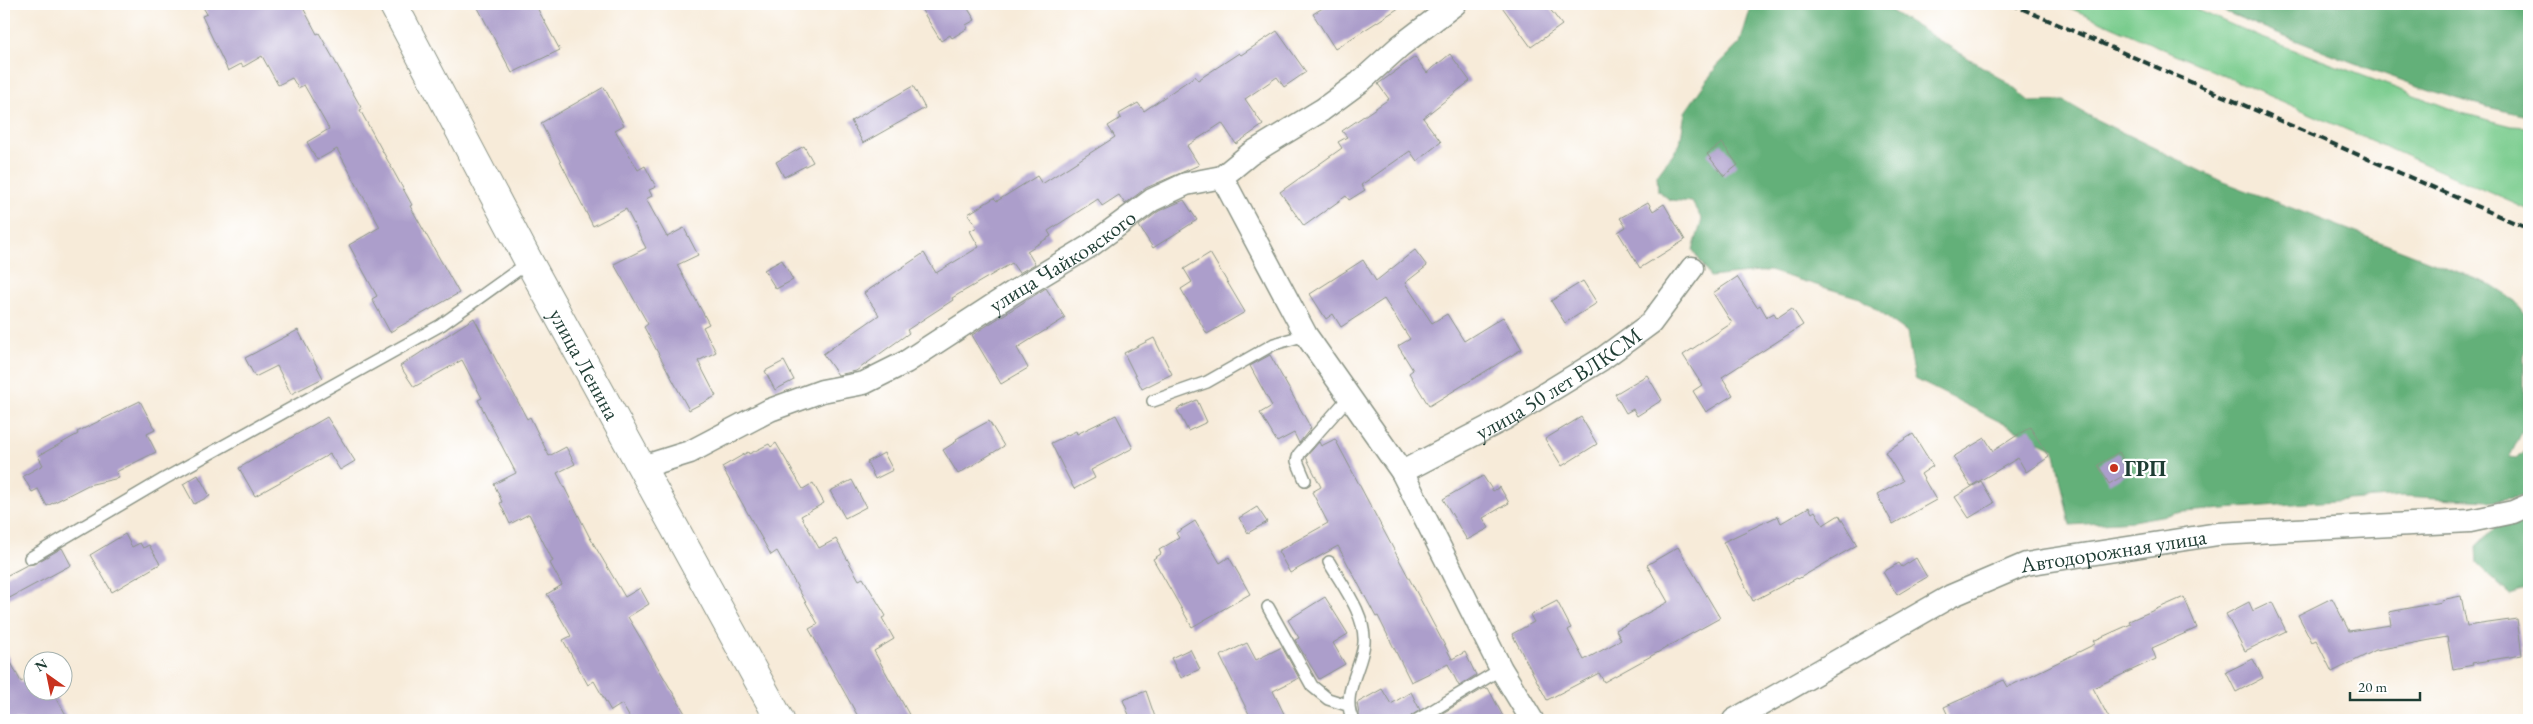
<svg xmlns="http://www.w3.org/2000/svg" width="2533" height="724" font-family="'EB Garamond',serif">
  <rect width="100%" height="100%" fill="#fff"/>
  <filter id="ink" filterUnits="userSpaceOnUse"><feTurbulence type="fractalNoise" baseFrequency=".02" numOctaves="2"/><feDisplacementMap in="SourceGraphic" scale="10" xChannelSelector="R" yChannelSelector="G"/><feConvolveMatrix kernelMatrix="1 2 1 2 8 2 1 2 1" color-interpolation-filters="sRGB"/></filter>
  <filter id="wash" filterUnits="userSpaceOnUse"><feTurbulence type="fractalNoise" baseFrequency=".0096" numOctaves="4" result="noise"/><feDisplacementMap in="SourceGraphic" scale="20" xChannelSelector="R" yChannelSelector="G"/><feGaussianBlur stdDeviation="1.12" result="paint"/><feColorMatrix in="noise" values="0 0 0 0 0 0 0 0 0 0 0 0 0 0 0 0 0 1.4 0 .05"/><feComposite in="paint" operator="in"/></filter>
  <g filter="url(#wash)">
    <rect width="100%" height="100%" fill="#f7ebd9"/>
    <path fill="#7acc8e" stroke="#4c8461" d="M2061 4H2184L2260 37 2462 113 2512 126 2529 127V210Z"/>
    <path fill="#63b079" stroke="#417656" d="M1755 4H1880L2004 80 2030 102 2064 101 2095 119 2224 182 2487 283 2515 301 2529 318V343L2524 356V428L2509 458 2516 459 2529 446V494L2520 497 2487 501 2403 496 2183 512 2133 521 2070 525 2054 449 1915 379 1907 332 1860 298 1769 271 1710 277 1693 250 1702 220 1692 202 1670 200 1658 191 1657 175 1680 144 1685 112 1717 66 1740 43 1751 7Z
      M2206 4H2529V116C2473 106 2419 87 2365 67 2312 47 2259 26 2206 4Z
      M2529 520V589L2510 595 2477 564 2476 546 2497 526Z"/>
    <g id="blocks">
      <path fill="#ac9ecb" d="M201 4H301L317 34 319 33 362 109 360 110 412 205 410 206 459 293 390 332 372 299 377 296 349 245 380 227 337 149 317 160 307 142 329 129 304 85 298 88 292 78 278 85 262 56 243 67 241 64 228 71 202 16 207 14Z
        M476 4H535L560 50 512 73Z
        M918 4H965L975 20 966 25 968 28 952 38 950 35 941 41Z
        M1329 4H1405L1335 49 1313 14Z
        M1500 4H1546L1562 25 1531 47Z
        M1277 31 1306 72 1284 87 1277 77 1245 99 1263 125 1236 144 1222 123 1187 146 1199 165 1146 188 1125 204 1119 195 1102 206 1098 199 1048 231 1051 236 1027 251 1035 264 1019 273 1012 263 952 298 953 300 907 330 909 333 856 371 838 375 823 354 879 315 864 293 924 253 936 273 979 247 970 231 977 227 968 214 994 198 997 201 1037 176 1042 184 1115 137 1108 126 1121 118 1119 114 1138 103 1144 111 1195 76 1198 80 1239 53 1241 55Z
        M1450 54 1470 81 1423 118 1441 142 1417 161 1410 151 1361 185 1365 190 1349 200 1346 196 1304 226 1280 192 1342 148 1338 142 1347 137 1342 131 1389 99 1378 84 1415 57 1427 73Z
        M913 86 925 108 863 143 851 121Z
        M604 87 624 125 615 130 638 170 645 166 656 187 649 190 652 196 646 199 667 237 684 228 698 255 677 265 709 324 703 327 716 352 698 361 716 396 689 410 644 327 648 324 614 264 646 248 626 209 593 226 541 123Z
        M1722 143 1738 165 1724 176 1707 154Z
        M804 146 813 162 784 177 776 162Z
        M1184 200 1197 220 1153 248 1139 226 1159 211Z
        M1648 202 1653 211 1664 204 1685 240 1640 268 1618 232 1626 227 1620 218Z
        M1415 250 1427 266 1405 283 1432 323 1447 314 1464 341 1503 317 1522 349 1429 406 1409 373 1413 370 1398 346 1410 339 1384 299 1341 327 1333 314 1326 319 1310 294 1363 260 1376 281Z
        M1210 253 1245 312 1207 334 1181 289 1192 282 1184 269Z
        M782 260 793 280 776 289 764 270Z
        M1737 277 1757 307 1760 305 1767 317 1774 313 1777 318 1792 308 1803 325 1722 377 1733 395 1706 412 1693 391 1702 385 1683 355 1732 323 1713 293Z
        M1583 281 1597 303 1565 323 1551 301Z
        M1046 288 1065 318 1017 348 1028 368 1001 384 972 335Z
        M474 318 527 419 530 417 549 456 566 447 575 464 557 473 589 536 625 597 640 588 649 604 628 617 689 720H631L622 704 611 711 594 681 588 685 563 640 571 636 547 594 562 585 550 563 553 561 529 514 510 524 500 503 502 502 494 484 516 473 478 400 482 398 462 360 414 387 400 366Z
        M298 330 323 378 291 394 277 366 255 377 245 358Z
        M1154 338 1172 374 1142 389 1124 353Z
        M1270 355 1311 428 1299 443 1294 433 1277 442 1260 413 1272 406 1250 366Z
        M784 361 794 380 775 390 765 371Z
        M1647 375 1662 400 1637 416 1633 409 1626 413 1615 394Z
        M1197 400 1207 422 1188 431 1177 409Z
        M140 401 155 430 147 434 156 452 116 472 119 478 88 485 47 506 38 489 32 492 23 476 43 465 38 456 78 434 77 432Z
        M1116 415 1133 448 1091 470 1095 478 1074 489 1051 443 1076 431 1077 434Z
        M327 417 355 461 340 470 330 454 255 496 239 468Z
        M1581 417 1597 444 1562 466 1545 439Z
        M989 421 1004 446 958 474 943 450 957 441 956 439Z
        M2030 427 2049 457 2026 472 2018 458 1971 486 1953 457 1985 438 1993 451Z
        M1913 434 1933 466 1921 474 1936 500 1893 524 1877 495 1903 481 1885 452Z
        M1335 439 1452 659 1465 652 1476 675 1459 686 1448 664 1411 682 1378 616 1376 617 1338 546 1290 573 1278 551 1328 523 1312 492 1321 487 1306 457 1319 442 1321 446Z
        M776 443 803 489 813 483 824 503 801 516 819 548 836 539 859 580 863 578 886 616 882 618 894 639 874 651 912 720H860L809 629 818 624 777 551 771 555 722 467 748 452 749 454 769 444 771 447Z
        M2119 452 2130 472 2109 484 2098 465Z
        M884 453 893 470 875 479 867 462Z
        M198 475 210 496 194 504 183 484Z
        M1483 476 1493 491 1500 487 1509 503 1483 518 1489 528 1467 540 1443 499Z
        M852 480 866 507 845 518 830 491Z
        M1981 481 1994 503 1969 518 1955 497Z
        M1257 507 1267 522 1248 533 1239 518Z
        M1809 507 1812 513 1815 511 1823 525 1839 515 1857 545 1798 579 1797 578 1753 601 1723 542 1778 516 1781 523Z
        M1195 521 1220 563 1229 557 1250 594 1192 627 1153 559 1161 554 1159 550 1179 538 1176 533Z
        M125 534 132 547 140 543 143 548 149 545 160 564 112 592 90 555Z
        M1678 547 1720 618 1604 682 1599 673 1547 700 1512 634 1534 622 1530 615 1557 601 1571 628 1568 630 1584 660 1621 640 1616 630 1668 602 1647 565Z
        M62 548 71 565 4 601V577L27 565 34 564Z
        M1916 558 1927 577 1897 595 1883 572 1899 563 1902 567Z
        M2461 596 2467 626 2517 619 2522 655 2472 663 2473 665 2453 669 2447 637 2376 650 2332 672 2316 640 2312 642 2298 615 2332 598 2349 631 2391 625 2389 612 2442 602 2441 600Z
        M1325 597 1348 634 1333 643 1345 664 1319 679 1295 640 1299 638 1288 620Z
        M2184 597 2197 628 2152 648 2156 659 2093 688 2110 720H1950L1944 707 2004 680 2008 687 2095 644 2093 641 2131 624 2129 621Z
        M2249 602 2253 611 2272 602 2286 631 2245 651 2226 614Z
        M1247 643 1256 660 1282 647 1299 678 1273 691 1287 720H1252L1220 656Z
        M4 649 21 682 32 676V692H53L69 720H4Z
        M1190 649 1200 669 1181 678 1171 658Z
        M2253 659 2263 678 2236 692 2226 672Z
        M1488 688 1505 720H1431L1483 689Z
        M1382 689 1391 704 1411 692 1420 710 1411 716 1410 720H1360L1357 703Z
        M1146 691 1156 720H1131L1123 700Z"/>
    </g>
  </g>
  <g filter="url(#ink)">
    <use href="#blocks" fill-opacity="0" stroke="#8b9486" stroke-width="1"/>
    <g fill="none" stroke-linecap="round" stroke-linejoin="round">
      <defs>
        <path id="service" d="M1153 401 1207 382 1274 344 1306 335
          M1305 480 1297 461 1299 454 1349 397
          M30 558 164 479 441 325 529 262
          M1329 562C1342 585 1366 615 1364 643 1362 668 1340 695 1353 720
          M1268 607 1312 686 1328 699 1347 705
          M1417 720 1501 669"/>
        <g id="minor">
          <path d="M1222 177 1306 335 1402 472 1501 669 1532 720"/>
          <path id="s1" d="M642 467 690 452 770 410 822 391 864 383 906 362 1012 293 1090 246 1152 200 1186 184 1222 177 1250 154 1322 110 1360 82 1400 46 1455 4"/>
          <path id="s2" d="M1402 472 1504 419 1602 359 1651 323 1692 268"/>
          <path id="s3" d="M1734 720 1951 596 2026 564 2218 534 2470 521 2513 512 2529 505"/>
        </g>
        <g id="primary">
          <path id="s4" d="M393 4 529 262 780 720"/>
        </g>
      </defs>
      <use href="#service" stroke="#8b9486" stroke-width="14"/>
      <use href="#minor" stroke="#8b9486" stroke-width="25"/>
      <use href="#primary" stroke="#8b9486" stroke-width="30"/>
      <use href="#service" stroke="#fff" stroke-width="11"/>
      <use href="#minor" stroke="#fff" stroke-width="22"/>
      <use href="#primary" stroke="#fff" stroke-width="28"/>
      <path stroke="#1f3d34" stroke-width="4" stroke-dasharray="8 4" stroke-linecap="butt" d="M2011 4 2529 229"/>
    </g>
  </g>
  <circle fill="#c8321e" stroke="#fff" stroke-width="2" cx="2114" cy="468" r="5"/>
  <g text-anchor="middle" stroke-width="4.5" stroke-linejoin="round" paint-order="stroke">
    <g font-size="22" fill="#1f3d34" stroke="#fff">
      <text dy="8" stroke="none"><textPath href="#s1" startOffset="472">улица Чайковского</textPath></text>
      <text dy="8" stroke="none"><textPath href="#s4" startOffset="408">улица Ленина</textPath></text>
      <text dy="8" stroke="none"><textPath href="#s2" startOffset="180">улица 50 лет ВЛКСМ</textPath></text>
      <text dy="8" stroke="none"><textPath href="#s3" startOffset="420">Автодорожная улица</textPath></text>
    </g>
    <g font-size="22" font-weight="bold" fill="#1f3d34" stroke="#fff" text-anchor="start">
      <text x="2124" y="476">ГРП</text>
    </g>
  </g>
  <rect width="2533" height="724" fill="none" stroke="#fff" stroke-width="20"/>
  <g transform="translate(48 676) rotate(327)"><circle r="24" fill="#ffffff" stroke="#a5b1ae"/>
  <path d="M0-4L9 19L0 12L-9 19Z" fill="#c8321e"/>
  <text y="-8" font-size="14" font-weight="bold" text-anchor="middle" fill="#1f3d34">N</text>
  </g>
  <path d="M2350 692v8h70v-8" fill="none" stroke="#1f3d34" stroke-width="2.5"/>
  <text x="2358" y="692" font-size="15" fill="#1f3d34" stroke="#ffffff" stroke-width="4" paint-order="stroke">20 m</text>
</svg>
